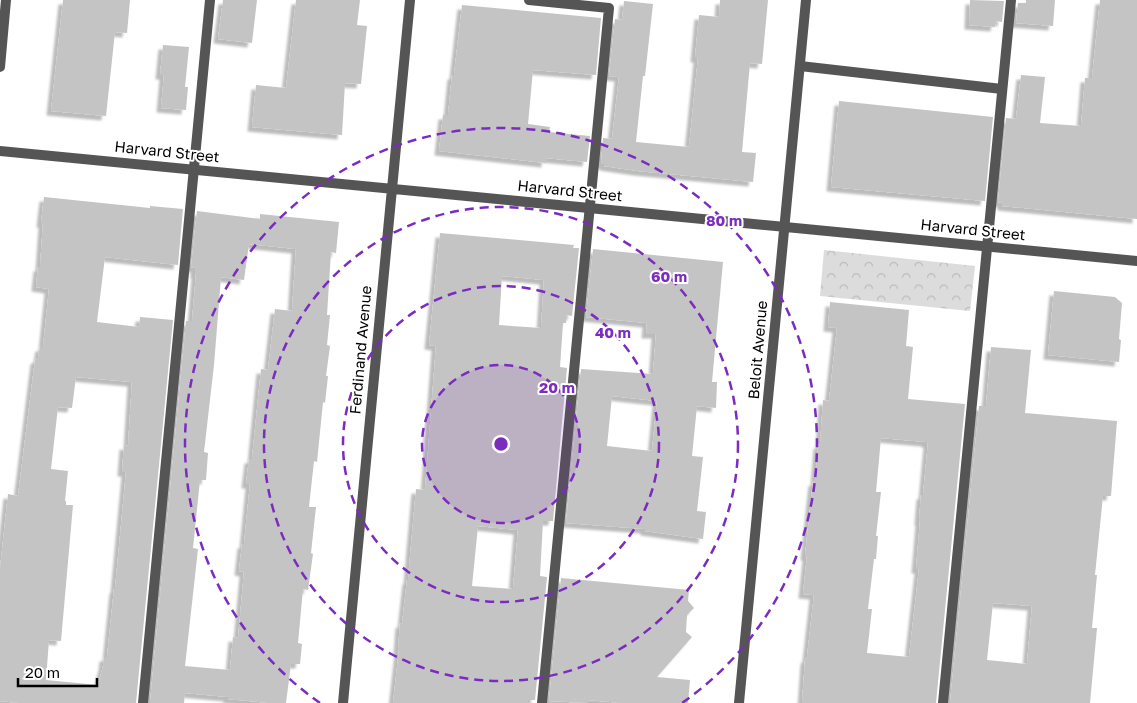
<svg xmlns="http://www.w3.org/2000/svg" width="1137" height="703" font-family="'Golos Text',sans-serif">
  <defs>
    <pattern id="forest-crowns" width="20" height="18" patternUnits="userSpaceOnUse" patternTransform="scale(1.25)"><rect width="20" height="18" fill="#dcdcdc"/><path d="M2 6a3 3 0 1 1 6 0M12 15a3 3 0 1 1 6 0" fill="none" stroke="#bbb"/></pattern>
    <filter id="shadow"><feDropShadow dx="-4.5" dy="4.5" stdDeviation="1" flood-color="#0004"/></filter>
  </defs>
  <rect width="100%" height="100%" fill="#fff"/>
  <path fill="url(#forest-crowns)" d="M824 250 975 266 970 311 820 296Z"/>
  <path fill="#c4c4c4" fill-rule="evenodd" filter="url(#shadow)" d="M63 0H130L127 33 115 32 106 116 51 111Z
    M223 0H257L252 43 218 39Z
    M296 0H360L357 25 367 26 361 84 345 83 342 135 252 127 256 85 286 88Z
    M720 0H768L762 64 750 63 742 152 756 153 753 182 638 171 604 166V164H601L603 138 612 139 619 77 609 76 615 19 622 20 624 1 653 4 645 76H643L636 142 689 147 698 58H695L699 15 719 17Z
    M970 0 1004 1 1002 22 996 21 995 27 969 25Z
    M1026 0H1055L1053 26 1016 23 1018 3H1026Z
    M1100 0H1137V219L1002 206V203L998 202 1006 118 1016 119 1021 75 1045 77 1040 123 1081 126 1085 78H1092Z
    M462 5 601 18 596 75 533 70 528 124 550 127 549 132 590 136 587 162 546 158V163L439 151 443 115H448L452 75H454Z
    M163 45 189 47 185 87H188L186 110 161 108 164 75H160Z
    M839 101 993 117 985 201 831 187Z
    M44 197 150 208V206L183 209 178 265 105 257 97 322 139 327 140 317 173 320 136 703H19L0 701V569L8 494 18 496 35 360 38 358 40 347H43L49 289 36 287 38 267H40L43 223H41ZM76 377 132 382 128 446 124 445 122 472H126L115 589H114L107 657H104L103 666 98 685 46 680 49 640 61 641 73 505H66V501H65L68 471 51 469 58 407 72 408Z
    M197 211 260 219V214L339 222 336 253 331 252 327 315H330L327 345 330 346 326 376H328L325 403 323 402 317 462 314 461 309 507H316L311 553 313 554 308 590 303 589 298 643 302 644 300 664H291L286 703H269L228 699V697L185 693 184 703H150L186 321H192L196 274H195V268L191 267ZM249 244 296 249 292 311 275 309 268 370 261 369 252 459H249L246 484H250L244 544H242L239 571 244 572 238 638 233 637 230 670 185 666 198 549 193 548 200 480H206L208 453 204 452 214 365 221 277 244 280Z
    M440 233 574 245 573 248H579L572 316 567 315 566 323H563L560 367 567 368 553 521H543L540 576 547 577 535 700H528V703H393L399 650H398L400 623 402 624 407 580H408L416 489 425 490 436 346 429 345ZM502 276 544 280 541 328 499 325ZM478 526 518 530 513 589 472 586Z
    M593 249 723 262 712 382H717L716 408 697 406 692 456 703 457 697 511 706 512 703 539 645 531V529L566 523 581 369 653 374 656 334H646L647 323 586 317ZM612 396 657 401 652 451 607 446Z
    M1054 291 1115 297 1122 303 1119 339 1121 340 1119 362 1048 355Z
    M830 302 909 310 906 346 913 347 908 399 965 404 936 703H802L805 660 807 657 814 595 803 594 807 556H805L813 481 815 482 818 444 820 445 823 400 829 401 837 328 828 327ZM881 438 926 442V443H928L923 495H921L919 521H920L916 569H919L909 657 867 653 872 609H868L874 559H876L878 536H876L881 492H876Z
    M991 347 1031 350 1025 413 1117 421 1111 496H1103L1095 575H1097L1092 628H1097L1090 703H950L979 406H986ZM993 603 1032 606 1027 664 987 660Z
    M561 578 689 590 688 601 694 608 687 615 686 632 692 637 657 677 690 680 688 703H622L588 700V703L549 701Z"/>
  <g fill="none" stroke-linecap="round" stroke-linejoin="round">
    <path stroke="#555" stroke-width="10" d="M529 0 609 8 542 703
      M800 66 1002 89
      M143 703 210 0
      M943 703 1011 0"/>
    <path stroke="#555" stroke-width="10" d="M0 67 6 0
      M0 151 1137 261
      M343 703 410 0
      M739 703 806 0"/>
  </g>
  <circle cx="501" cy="444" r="79" fill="#7b2cbf" fill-opacity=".12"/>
  <g fill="none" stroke="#7b2cbf" stroke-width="2.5" stroke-dasharray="9 6">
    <circle cx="501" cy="444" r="79"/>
    <circle cx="501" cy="444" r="158"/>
    <circle cx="501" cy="444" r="237"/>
    <path d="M320 703A316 316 0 1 1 682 703"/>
  </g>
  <g text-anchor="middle" stroke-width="4" stroke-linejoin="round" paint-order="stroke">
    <g font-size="15" fill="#000" stroke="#fff">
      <text transform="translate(167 152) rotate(6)" y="5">Harvard Street</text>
      <text transform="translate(570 191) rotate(6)" y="5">Harvard Street</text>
      <text transform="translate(973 230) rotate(6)" y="5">Harvard Street</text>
      <text transform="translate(361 350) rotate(-85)" y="5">Ferdinand Avenue</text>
      <text transform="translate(758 350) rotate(-85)" y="5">Beloit Avenue</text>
    </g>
  </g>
  <circle cx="501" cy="444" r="8" fill="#7b2cbf" stroke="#fff" stroke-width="2.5"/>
  <g font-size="15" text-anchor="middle" font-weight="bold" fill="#7b2cbf" stroke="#fff" stroke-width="4" stroke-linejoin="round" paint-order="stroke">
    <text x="724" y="226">80 m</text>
    <text x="669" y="282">60 m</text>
    <text x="613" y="338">40 m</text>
    <text x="557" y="393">20 m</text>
  </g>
  <path d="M18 678v8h79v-8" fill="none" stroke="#000000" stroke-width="2.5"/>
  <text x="25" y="678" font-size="15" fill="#000000" stroke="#ffffff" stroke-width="4" paint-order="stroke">20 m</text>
</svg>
